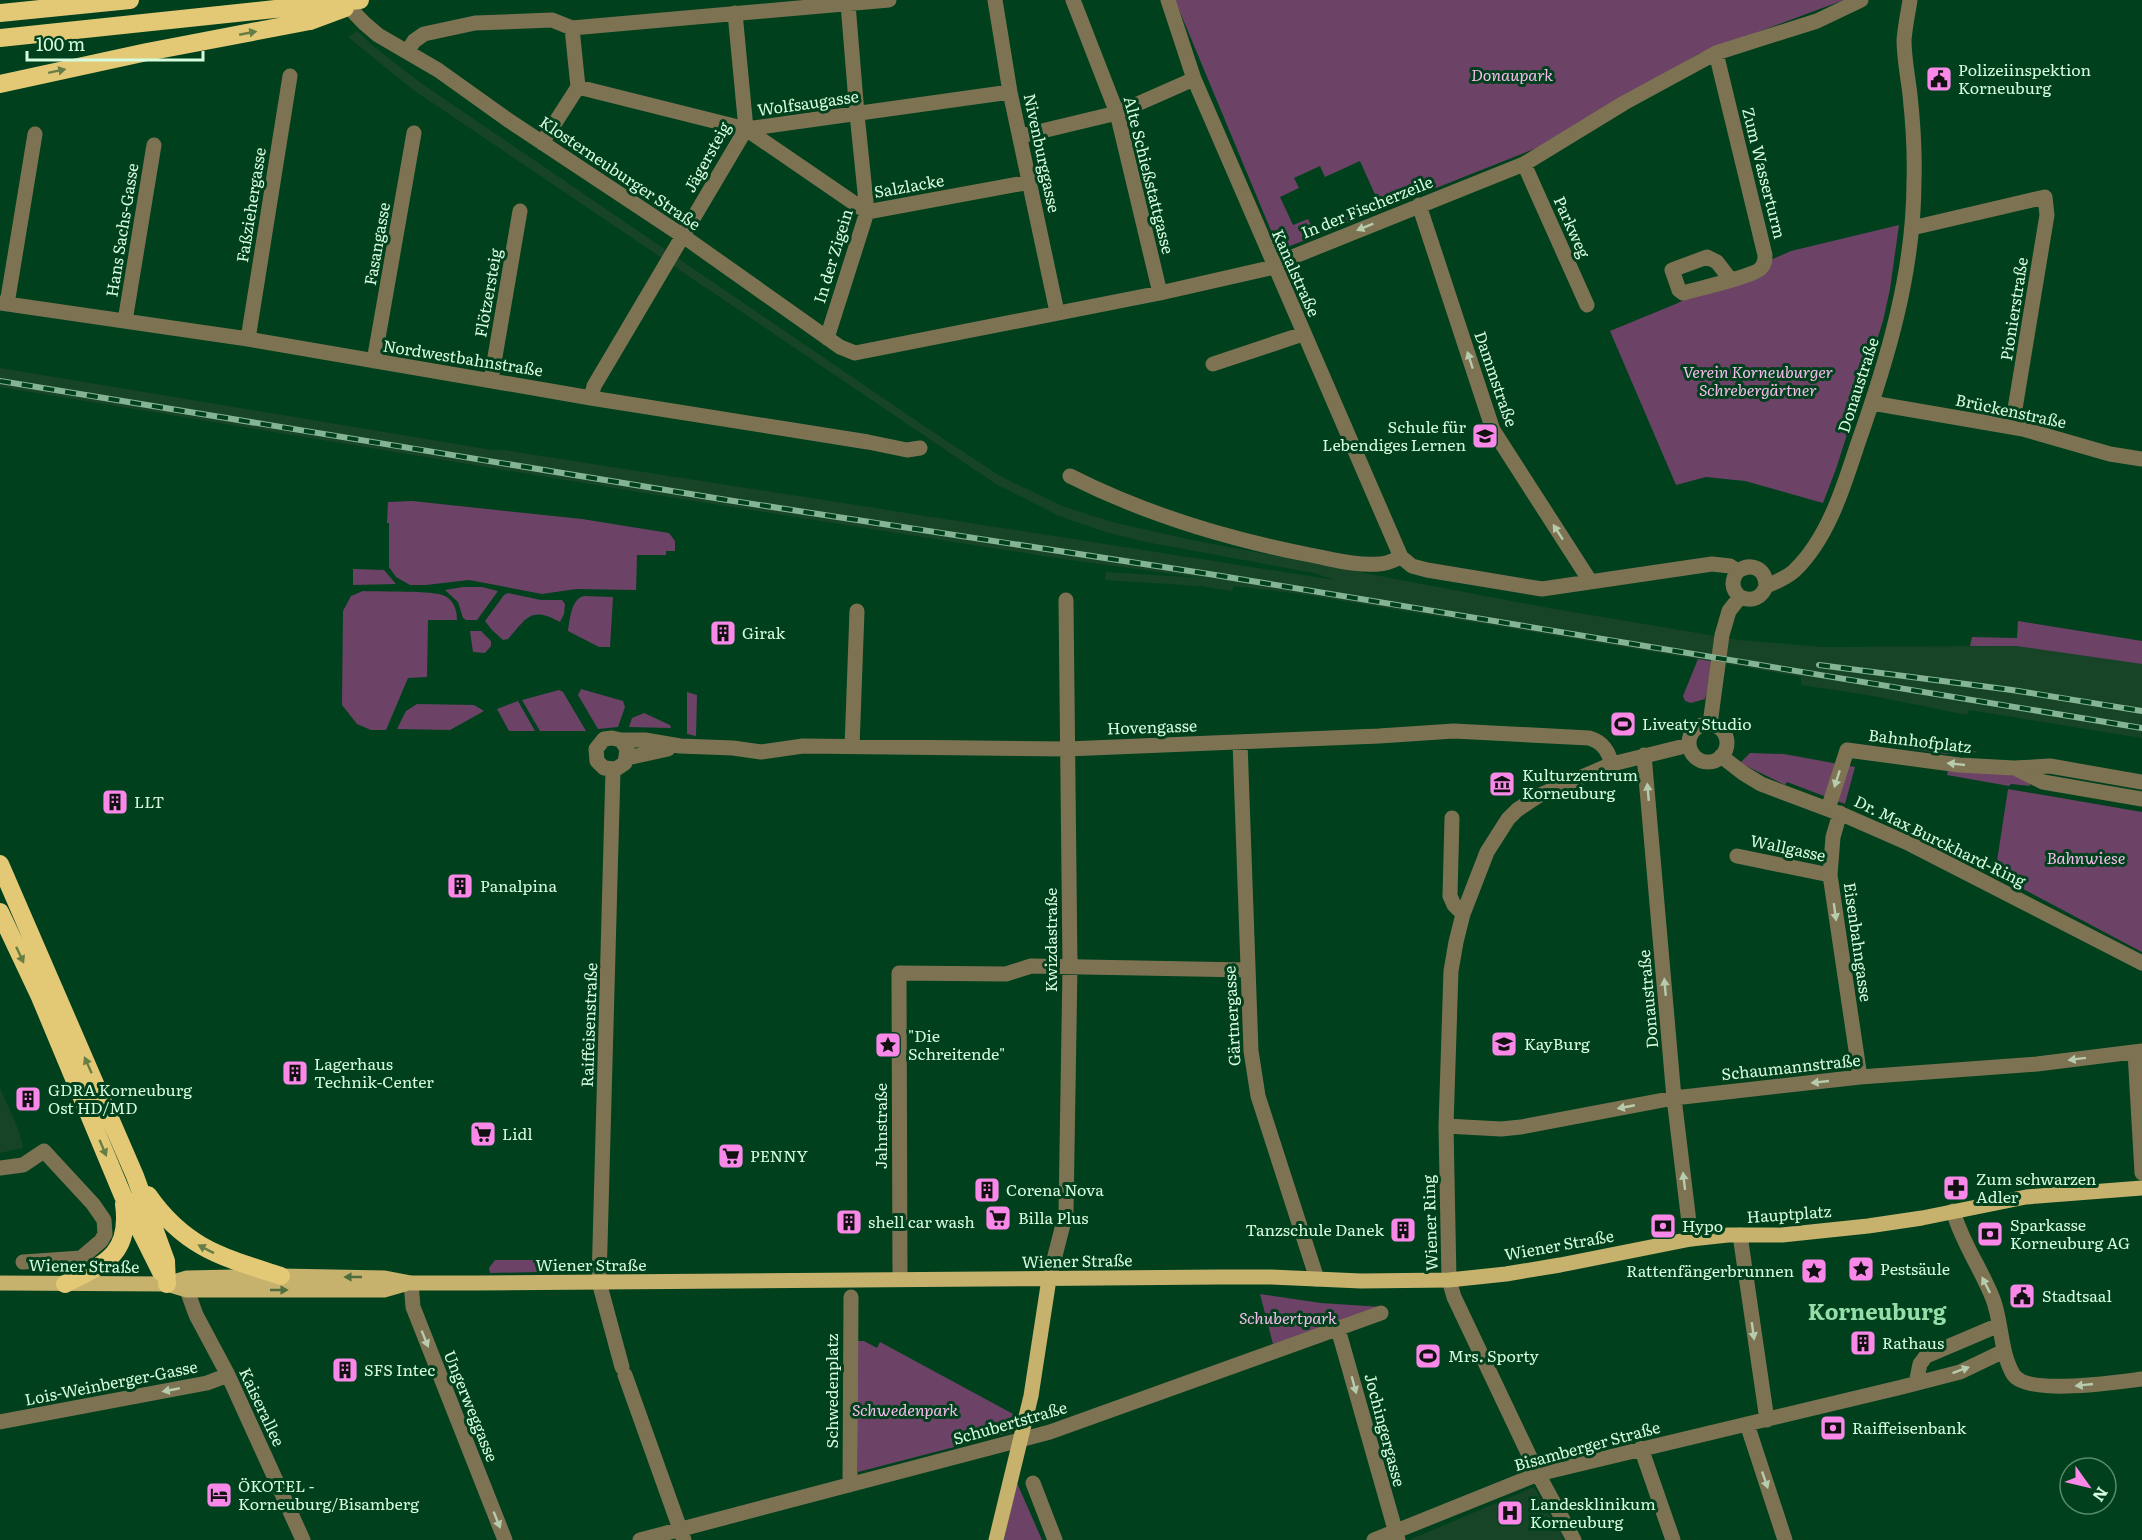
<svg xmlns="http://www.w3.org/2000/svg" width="2142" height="1540" font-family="Literata,serif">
  <rect width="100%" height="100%" fill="#00401d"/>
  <path fill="#174427" d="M357 31 372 45 418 81 927 428 1000 476 1062 506 1112 522 1192 540 1538 606 1738 640 1821 647 2016 646 2142 664V738L1969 710 1967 715 1868 695 1801 685V677L1733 665 1300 594 1234 586 1232 591 1201 586 1105 580 1106 572 1202 578 1063 559 681 499 0 387V368L492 450H504L1335 580 1314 573 1146 542 1109 533 1059 516 996 484 412 89 348 37Z
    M0 1088 19 1131 23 1148 0 1153Z
    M1534 1487 1564 1540H1409Z"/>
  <path fill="#6d4267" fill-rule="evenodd" d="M1175 0H1844L1698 54 1544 145 1285 248 1277 245ZM1360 161 1377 199 1313 229 1308 219 1293 225 1280 197 1299 188 1294 178 1320 166 1325 177Z
    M1899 225 1890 289 1883 321 1836 469 1823 503 1745 481 1706 477 1676 485 1610 331 1678 303 1698 292 1791 251Z
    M412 501 582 519 669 533 675 541V551H666V555H637L636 590 576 589 542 594 469 580 426 585H410L396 577 389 567V523H387L388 502Z
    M353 569 384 570 396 584 353 585Z
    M463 587H482L498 591 477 620H466L463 618 458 602 445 590Z
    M363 591C379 592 434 590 445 596 454 601 457 610 457 620H428L427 677 408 678 386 730H371L357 724 342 705 343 611 351 596Z
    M508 593 541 600H562L565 604 564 614 560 622C530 605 526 619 508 639L503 640 492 630 485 621 504 595Z
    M584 596 613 597 610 647H599L568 631C570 619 571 599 584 596Z
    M2018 621 2142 641V664L2016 646H1970L1972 637 2017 638Z
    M470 631H481L491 641V646L485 653 473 652Z
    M1698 659 1715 662 1705 699 1691 703 1685 701 1683 696Z
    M581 689 623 701 625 707 618 727 598 729 578 695Z
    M559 690 563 692 586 731H540L522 700Z
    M687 692 697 695 696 736 687 734Z
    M518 701 535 731H509L497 709Z
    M417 704 474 705 484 711 450 730 397 729 406 711Z
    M644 713 670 725 671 728 629 727 632 718Z
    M1918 744 1941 745 1978 752 1946 754 1905 748V746Z
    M1750 753 1784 754 1855 767 1845 804 1787 782 1785 785 1740 763Z
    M1948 770 2007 774 2016 776 2030 783V786L2011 784 2009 786 1947 775Z
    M2008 789 2142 812V952L1995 874Z
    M495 1260H534L541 1266 540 1272 490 1273 489 1268Z
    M1260 1294 1321 1303 1382 1307 1273 1344Z
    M857 1341H864L877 1348 880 1342 1015 1415 1012 1432 858 1472Z
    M1017 1483 1042 1540H1004Z"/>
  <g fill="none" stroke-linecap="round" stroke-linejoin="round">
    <path stroke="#7d7353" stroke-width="15" d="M342 0 364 23 378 35 438 70 508 120 683 236 840 347 855 353 1160 293 1274 267 1290 258 1524 164 1624 103 1716 53 1817 21 1861 0
      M995 0 1010 92 1057 312
      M1073 0 1117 113 1160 293
      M1168 0 1194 79 1401 557 1412 566 1427 570 1542 589 1712 564 1730 566 1738 571
      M407 52 414 41 424 34 475 23 552 20 572 28 889 0
      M1716 53 1765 255C1765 260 1765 264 1761 268 1755 276 1696 289 1683 293L1679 290 1672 270 1707 257 1717 262 1730 279
      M578 87 746 129 1010 92
      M746 129 867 212 1030 182
      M1021 136 1117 113 1194 79
      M542 143 578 87 572 28
      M1524 164 1587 305
      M1419 205 1493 430 1590 581
      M1912 228 2045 197 2047 215 2012 427
      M0 303 248 339 591 398 868 442 907 450 920 448
      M7 304 35 134
      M125 321 154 145
      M827 338 867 212 857 114 848 4
      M248 339 290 76
      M374 361 414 133
      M1213 364 1303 334
      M491 380 520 211
      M591 398 594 386 746 129 735 13
      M1872 403 2023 429 2110 454 2142 459
      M1070 476C1145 514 1228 539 1310 555 1332 559 1356 566 1379 564 1387 564 1394 560 1401 557
      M1738 571C1752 562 1766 569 1766 586
      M1738 571C1731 580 1731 589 1740 597
      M1740 597C1752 602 1762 598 1766 586 1776 582 1785 579 1794 571 1827 540 1843 489 1857 446 1887 361 1914 273 1914 181 1915 152 1913 123 1910 95 1908 77 1904 58 1904 40 1905 27 1908 13 1910 0
      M1710 724 1722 635 1729 611 1740 597
      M1689 743a19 19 0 1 1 38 0a19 19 0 1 1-38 0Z
      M621 740 627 749 625 763 616 769 604 768 597 761 596 749 604 739 612 738 621 740H645L680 746 733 748 761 752 803 746 1067 749 1379 736 1454 731 1589 738C1603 742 1608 751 1612 764
      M1240 742 1251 1051 1258 1096 1317 1279
      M852 747 857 611
      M1644 755 1674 1098 1691 1239
      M1721 756 1743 773 1761 784 1846 816 1910 844 2142 963
      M627 758 668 749
      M2015 768 2043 782 2142 799
      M613 770 599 1282 622 1367
      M1828 809 1847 750 1959 765 2014 768 2050 766 2142 782
      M1840 813 1833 837 1830 875 1860 1077
      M1452 818 1450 896 1454 905 1463 914
      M1737 856 1830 875
      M2135 1052 2142 1173
      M1446 1126 1501 1129 1521 1127 1674 1098 1860 1077 2037 1064 2142 1051
      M0 1168 23 1165 44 1151 93 1204 104 1220 105 1234 101 1241 81 1258 23 1262
      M1953 1211C1963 1245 1981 1268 1993 1299 2002 1323 2000 1351 2013 1374 2026 1396 2118 1382 2142 1379
      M1740 1235 1767 1420
      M900 1279 899 973 1006 974 1031 966 1247 970
      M1049 1279 1066 1213 1070 966 1066 600
      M411 1283 413 1307 505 1540
      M187 1290 196 1315 228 1375 303 1540
      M1338 1329 1398 1540
      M625 1375 684 1540
      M1916 1383 1920 1364 1926 1356 1999 1325
      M0 1422 207 1383 228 1375
      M1747 1424 1785 1540
      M1641 1448 1673 1540
      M1033 1483 1055 1540
      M850 1485 851 1297
      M640 1540 1050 1432 1381 1313
      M1374 1540 1538 1474 1902 1387 1960 1372 2004 1351
      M1574 1540 1538 1474 1454 1297 1449 1280 1446 1126 1451 971 1456 942 1463 914 1487 852 1508 819 1517 810 1538 796 1612 764 1689 745"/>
    <path stroke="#c6b16d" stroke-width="15" d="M0 1283 167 1284 187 1290H384L405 1284
      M167 1284 187 1278 281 1276 385 1278 411 1283H479L1219 1277H1271L1361 1281 1449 1280 1506 1274 1560 1265 1691 1239 1728 1235H1782L1868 1226 1922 1218 2026 1197 2142 1188
      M996 1540 1031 1396 1049 1279"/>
    <path stroke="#e3c976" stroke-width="18" d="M0 13 130 0
      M0 38 294 7
      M0 84 147 52 310 21
      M0 864 135 1176 166 1261 167 1284
      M0 912 40 997 123 1196 161 1272
      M148 1195C185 1248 222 1257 281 1276
      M65 1284C104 1264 131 1255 124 1204"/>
    <defs>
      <path id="rail" d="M0 381 727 500 1209 574 2142 728
        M1819 665 2012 690 2142 711"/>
    </defs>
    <use href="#rail" stroke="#85b495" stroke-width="6"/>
    <use href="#rail" stroke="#00401d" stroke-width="4" stroke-dasharray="11" stroke-linecap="butt"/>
    <path stroke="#e3c976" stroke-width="18" d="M294 7 360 0
      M310 21 345 8"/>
  </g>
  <defs><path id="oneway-solid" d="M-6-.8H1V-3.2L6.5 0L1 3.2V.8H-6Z" transform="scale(1.5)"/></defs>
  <g fill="#667e45">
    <use href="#oneway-solid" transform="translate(248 33) rotate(-11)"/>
    <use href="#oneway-solid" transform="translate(57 71) rotate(-12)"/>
    <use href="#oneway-solid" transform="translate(20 955) rotate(65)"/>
    <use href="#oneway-solid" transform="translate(88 1065) rotate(-114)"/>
    <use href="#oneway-solid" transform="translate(103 1148) rotate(67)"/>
    <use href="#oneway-solid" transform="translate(206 1249) rotate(-153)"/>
  </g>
  <g fill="#b7cbad">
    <use href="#oneway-solid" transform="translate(1365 227) rotate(158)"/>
    <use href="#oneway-solid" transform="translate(1470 360) rotate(-108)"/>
    <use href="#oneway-solid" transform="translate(1558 532) rotate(-123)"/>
    <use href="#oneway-solid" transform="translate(1956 764) rotate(-174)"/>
    <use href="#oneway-solid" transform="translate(1837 779) rotate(108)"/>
    <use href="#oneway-solid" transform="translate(1648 792) rotate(-95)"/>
    <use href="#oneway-solid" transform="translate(1835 912) rotate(82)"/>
    <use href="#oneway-solid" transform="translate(1665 987) rotate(-95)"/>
    <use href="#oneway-solid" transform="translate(2077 1059) rotate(173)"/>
    <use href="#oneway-solid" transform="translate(1820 1082) rotate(174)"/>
    <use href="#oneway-solid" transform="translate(1626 1107) rotate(169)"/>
    <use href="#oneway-solid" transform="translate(1684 1181) rotate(-97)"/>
    <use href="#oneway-solid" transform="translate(1986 1285) rotate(-117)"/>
    <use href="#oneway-solid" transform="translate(1753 1331) rotate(82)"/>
    <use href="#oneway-solid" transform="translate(425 1339) rotate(68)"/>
    <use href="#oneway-solid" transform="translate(1961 1370) rotate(-20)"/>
    <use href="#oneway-solid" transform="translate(1354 1385) rotate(75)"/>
    <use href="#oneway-solid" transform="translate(2084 1385) rotate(174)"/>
    <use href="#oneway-solid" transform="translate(171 1390) rotate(169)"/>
    <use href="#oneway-solid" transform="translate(1765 1480) rotate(71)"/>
    <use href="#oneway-solid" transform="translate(497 1520) rotate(68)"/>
  </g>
  <g fill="#4f6d3d">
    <use href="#oneway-solid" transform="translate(353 1277) rotate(-180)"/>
    <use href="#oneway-solid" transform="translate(279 1290)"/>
  </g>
  <defs>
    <symbol id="civic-square" viewBox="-11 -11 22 22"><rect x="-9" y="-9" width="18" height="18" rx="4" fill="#f988e9" stroke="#00401d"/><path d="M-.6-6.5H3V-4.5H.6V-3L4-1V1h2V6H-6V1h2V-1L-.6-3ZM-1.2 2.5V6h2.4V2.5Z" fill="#111"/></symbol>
    <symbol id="school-square" viewBox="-11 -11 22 22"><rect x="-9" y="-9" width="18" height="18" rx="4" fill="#f988e9" stroke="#00401d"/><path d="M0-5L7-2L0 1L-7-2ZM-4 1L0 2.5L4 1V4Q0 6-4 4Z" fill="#111"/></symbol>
    <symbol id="building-square" viewBox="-11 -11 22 22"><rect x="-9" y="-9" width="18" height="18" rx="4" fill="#f988e9" stroke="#00401d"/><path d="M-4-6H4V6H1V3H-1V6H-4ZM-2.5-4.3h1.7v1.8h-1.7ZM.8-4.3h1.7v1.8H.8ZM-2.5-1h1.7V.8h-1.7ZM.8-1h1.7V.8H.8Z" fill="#111"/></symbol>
    <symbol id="stadium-square" viewBox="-11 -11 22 22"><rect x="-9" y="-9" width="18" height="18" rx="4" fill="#f988e9" stroke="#00401d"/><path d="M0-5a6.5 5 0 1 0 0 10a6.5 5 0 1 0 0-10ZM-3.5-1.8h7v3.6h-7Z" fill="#111"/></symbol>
    <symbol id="museum-square" viewBox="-11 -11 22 22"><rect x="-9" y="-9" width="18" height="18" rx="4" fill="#f988e9" stroke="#00401d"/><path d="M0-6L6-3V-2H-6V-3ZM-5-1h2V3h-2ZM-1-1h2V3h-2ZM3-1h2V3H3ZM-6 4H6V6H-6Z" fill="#111"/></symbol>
    <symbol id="sight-square" viewBox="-11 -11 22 22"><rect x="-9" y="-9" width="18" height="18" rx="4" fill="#f988e9" stroke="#00401d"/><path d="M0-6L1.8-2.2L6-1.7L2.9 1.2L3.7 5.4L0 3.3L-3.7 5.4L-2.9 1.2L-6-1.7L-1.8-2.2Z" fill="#111"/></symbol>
    <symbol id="supermarket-square" viewBox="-11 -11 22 22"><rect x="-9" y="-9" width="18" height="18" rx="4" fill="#f988e9" stroke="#00401d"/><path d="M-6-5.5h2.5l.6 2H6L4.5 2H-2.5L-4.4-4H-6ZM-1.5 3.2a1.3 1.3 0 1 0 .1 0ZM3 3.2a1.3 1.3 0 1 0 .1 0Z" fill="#111"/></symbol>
    <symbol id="pharmacy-square" viewBox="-11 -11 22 22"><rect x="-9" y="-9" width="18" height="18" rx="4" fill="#f988e9" stroke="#00401d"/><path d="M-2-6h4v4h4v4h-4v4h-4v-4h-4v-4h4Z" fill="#111"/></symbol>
    <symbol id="bank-square" viewBox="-11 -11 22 22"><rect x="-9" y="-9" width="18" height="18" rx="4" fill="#f988e9" stroke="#00401d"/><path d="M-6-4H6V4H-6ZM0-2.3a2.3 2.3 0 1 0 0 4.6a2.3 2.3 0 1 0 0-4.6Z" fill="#111"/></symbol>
    <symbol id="hotel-square" viewBox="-11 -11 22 22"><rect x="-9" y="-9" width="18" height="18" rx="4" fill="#f988e9" stroke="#00401d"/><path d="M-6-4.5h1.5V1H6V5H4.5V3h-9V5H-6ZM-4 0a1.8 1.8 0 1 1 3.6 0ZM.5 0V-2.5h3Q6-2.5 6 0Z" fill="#111"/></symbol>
    <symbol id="hospital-square" viewBox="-11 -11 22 22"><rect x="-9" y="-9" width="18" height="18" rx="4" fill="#f988e9" stroke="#00401d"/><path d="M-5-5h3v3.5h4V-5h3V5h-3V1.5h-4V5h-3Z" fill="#111"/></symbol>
  </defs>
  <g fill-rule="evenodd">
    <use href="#civic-square" x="1924" y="64" width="30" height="30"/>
    <use href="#school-square" x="1470" y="421" width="30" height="30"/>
    <use href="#building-square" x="708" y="618" width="30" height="30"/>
    <use href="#stadium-square" x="1608" y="709" width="30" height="30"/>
    <use href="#museum-square" x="1487" y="769" width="30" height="30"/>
    <use href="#building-square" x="100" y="787" width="30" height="30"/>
    <use href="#building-square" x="445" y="871" width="30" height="30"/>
    <use href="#school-square" x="1489" y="1029" width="30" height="30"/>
    <use href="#sight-square" x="873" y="1030" width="30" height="30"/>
    <use href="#building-square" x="280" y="1058" width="30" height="30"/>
    <use href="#building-square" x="13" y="1084" width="30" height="30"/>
    <use href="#supermarket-square" x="468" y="1119" width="30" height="30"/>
    <use href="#supermarket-square" x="716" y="1141" width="30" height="30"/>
    <use href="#pharmacy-square" x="1941" y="1173" width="30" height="30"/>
    <use href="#building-square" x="972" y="1175" width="30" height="30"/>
    <use href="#supermarket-square" x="983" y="1203" width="30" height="30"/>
    <use href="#building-square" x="834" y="1207" width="30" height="30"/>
    <use href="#bank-square" x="1648" y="1211" width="30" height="30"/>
    <use href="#building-square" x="1388" y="1215" width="30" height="30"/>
    <use href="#bank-square" x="1975" y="1219" width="30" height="30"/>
    <use href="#sight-square" x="1846" y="1254" width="30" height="30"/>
    <use href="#sight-square" x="1799" y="1256" width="30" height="30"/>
    <use href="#civic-square" x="2007" y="1281" width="30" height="30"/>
    <use href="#building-square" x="1848" y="1328" width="30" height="30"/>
    <use href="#stadium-square" x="1413" y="1341" width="30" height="30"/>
    <use href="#building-square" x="330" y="1355" width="30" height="30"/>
    <use href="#bank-square" x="1818" y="1413" width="30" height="30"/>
    <use href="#hotel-square" x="204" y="1480" width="30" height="30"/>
    <use href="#hospital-square" x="1495" y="1498" width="30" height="30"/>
  </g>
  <g text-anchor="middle" stroke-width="6" stroke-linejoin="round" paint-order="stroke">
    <g font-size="16" fill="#d6fbde" stroke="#00401d" text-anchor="start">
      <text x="1958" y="76">Polizeiinspektion<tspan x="1958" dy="18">Korneuburg</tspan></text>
      <text x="1466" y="433" text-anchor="end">Schule für<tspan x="1466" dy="18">Lebendiges Lernen</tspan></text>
      <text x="742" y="639">Girak</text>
      <text x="1642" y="730">Liveaty Studio</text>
      <text x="1522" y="781">Kulturzentrum<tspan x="1522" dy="18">Korneuburg</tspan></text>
      <text x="134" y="808">LLT</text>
      <text x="480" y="892">Panalpina</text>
      <text x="908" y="1042">"Die<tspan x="908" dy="18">Schreitende"</tspan></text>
      <text x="1524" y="1050">KayBurg</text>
      <text x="314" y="1070">Lagerhaus<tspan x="314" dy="18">Technik-Center</tspan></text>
      <text x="48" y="1096">GDRA Korneuburg<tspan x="48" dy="18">Ost HD/MD</tspan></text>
      <text x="502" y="1140">Lidl</text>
      <text x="750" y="1162">PENNY</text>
      <text x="1976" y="1185">Zum schwarzen<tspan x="1976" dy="18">Adler</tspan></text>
      <text x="1006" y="1196">Corena Nova</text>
      <text x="1018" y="1224">Billa Plus</text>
      <text x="868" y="1228">shell car wash</text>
      <text x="2010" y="1231">Sparkasse<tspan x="2010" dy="18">Korneuburg AG</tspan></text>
      <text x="1682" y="1232">Hypo</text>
      <text x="1384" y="1236" text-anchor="end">Tanzschule Danek</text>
      <text x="1880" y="1275">Pestsäule</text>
      <text x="1794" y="1277" text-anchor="end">Rattenfängerbrunnen</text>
      <text x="2042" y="1302">Stadtsaal</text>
      <text x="1882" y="1349">Rathaus</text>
      <text x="1448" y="1362">Mrs. Sporty</text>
      <text x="364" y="1376">SFS Intec</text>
      <text x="1852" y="1434">Raiffeisenbank</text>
      <text x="238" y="1492">ÖKOTEL -<tspan x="238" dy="18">Korneuburg/Bisamberg</tspan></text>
      <text x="1530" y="1510">Landesklinikum<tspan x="1530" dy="18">Korneuburg</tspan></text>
    </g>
    <g font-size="16" font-style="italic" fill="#f6bcec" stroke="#00401d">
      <text x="1512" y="81">Donaupark</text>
      <text x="1758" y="378">Verein Korneuburger<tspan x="1758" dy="18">Schrebergärtner</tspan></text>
      <text x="2086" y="864">Bahnwiese</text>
      <text x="1288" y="1324">Schubertpark</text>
      <text x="905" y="1416">Schwedenpark</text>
    </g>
    <g font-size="16" fill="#d6fbde" stroke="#00401d">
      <text transform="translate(808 103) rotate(-8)" y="6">Wolfsaugasse</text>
      <text transform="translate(1042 153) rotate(78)" y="6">Nivenburggasse</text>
      <text transform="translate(707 157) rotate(-61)" y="6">Jägersteig</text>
      <text transform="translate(620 173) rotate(34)" y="6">Klosterneuburger Straße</text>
      <text transform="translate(1764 173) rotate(76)" y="6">Zum Wasserturm</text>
      <text transform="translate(1149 175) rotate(76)" y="6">Alte Schießstattgasse</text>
      <text transform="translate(909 186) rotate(-10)" y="6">Salzlacke</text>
      <text transform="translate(251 205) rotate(-81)" y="6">Faßziehergasse</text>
      <text transform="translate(1367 207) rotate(-22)" y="6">In der Fischerzeile</text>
      <text transform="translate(1572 227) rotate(66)" y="6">Parkweg</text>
      <text transform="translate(122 230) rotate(-81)" y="6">Hans Sachs-Gasse</text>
      <text transform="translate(377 244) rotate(-80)" y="6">Fasangasse</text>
      <text transform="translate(833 256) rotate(-73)" y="6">In der Zigein</text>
      <text transform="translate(1296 273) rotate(66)" y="6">Kanalstraße</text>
      <text transform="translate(488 293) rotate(-80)" y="6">Flötzersteig</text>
      <text transform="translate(2014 309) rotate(-81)" y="6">Pionierstraße</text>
      <text transform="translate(463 358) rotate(9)" y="6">Nordwestbahnstraße</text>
      <text transform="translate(1496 379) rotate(71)" y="6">Dammstraße</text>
      <text transform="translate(1858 385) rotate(-72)" y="6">Donaustraße</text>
      <text transform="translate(2011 411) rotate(12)" y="6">Brückenstraße</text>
      <text transform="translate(1152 727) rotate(-2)" y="6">Hovengasse</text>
      <text transform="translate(1920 741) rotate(7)" y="6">Bahnhofplatz</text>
      <text transform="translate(1940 841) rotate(26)" y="6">Dr. Max Burckhard-Ring</text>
      <text transform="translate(1788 848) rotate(12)" y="6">Wallgasse</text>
      <text transform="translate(1051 940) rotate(-90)" y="6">Kwizdastraße</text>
      <text transform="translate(1858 942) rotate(82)" y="6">Eisenbahngasse</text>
      <text transform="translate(1648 999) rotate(-95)" y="6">Donaustraße</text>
      <text transform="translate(1232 1016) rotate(-93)" y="6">Gärtnergasse</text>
      <text transform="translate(589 1025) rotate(-88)" y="6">Raiffeisenstraße</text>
      <text transform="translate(1791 1067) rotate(-6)" y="6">Schaumannstraße</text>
      <text transform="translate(881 1126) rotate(-90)" y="6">Jahnstraße</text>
      <text transform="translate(1789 1214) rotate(-4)" y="6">Hauptplatz</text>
      <text transform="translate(1430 1223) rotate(-92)" y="6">Wiener Ring</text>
      <text transform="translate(1559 1245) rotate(-10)" y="6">Wiener Straße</text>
      <text transform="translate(1077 1261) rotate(-1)" y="6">Wiener Straße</text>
      <text x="591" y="1271">Wiener Straße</text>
      <text transform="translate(84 1266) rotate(1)" y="6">Wiener Straße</text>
      <text transform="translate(111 1383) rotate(-11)" y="6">Lois-Weinberger-Gasse</text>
      <text transform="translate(832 1391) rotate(-90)" y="6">Schwedenplatz</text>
      <text transform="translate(471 1406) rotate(68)" y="6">Ungerweggasse</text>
      <text transform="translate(262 1407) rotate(65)" y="6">Kaiserallee</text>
      <text transform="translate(1010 1423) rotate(-16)" y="6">Schubertstraße</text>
      <text transform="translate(1385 1430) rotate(75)" y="6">Jochingergasse</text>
      <text transform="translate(1587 1446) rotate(-15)" y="6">Bisamberger Straße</text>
    </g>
    <g font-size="22" font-weight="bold" fill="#94dfa9" stroke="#00401d">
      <text x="1877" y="1320">Korneuburg</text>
    </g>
  </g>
  <g transform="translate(2088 1486) rotate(124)"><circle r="28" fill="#00401d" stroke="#568b6a" stroke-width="1.5"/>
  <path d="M0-4.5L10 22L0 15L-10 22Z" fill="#f988e9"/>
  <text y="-9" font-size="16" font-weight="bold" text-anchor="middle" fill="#d6fbde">N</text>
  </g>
  <path d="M27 51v9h176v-9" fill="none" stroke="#d6fbde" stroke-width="3"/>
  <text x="36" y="51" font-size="18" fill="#d6fbde" stroke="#00401d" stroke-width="4.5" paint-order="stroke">100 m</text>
</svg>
